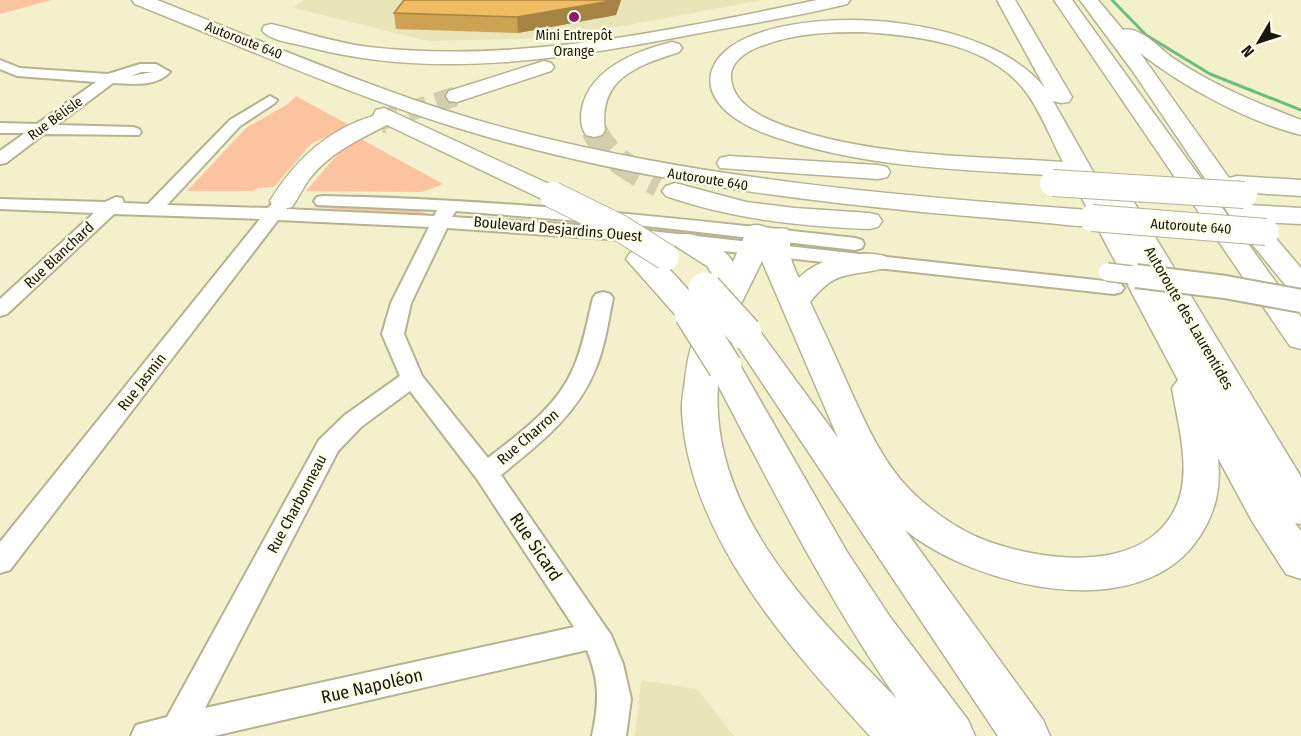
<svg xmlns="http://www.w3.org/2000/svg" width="1301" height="736" font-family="'Fira Sans Condensed',sans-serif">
  <rect width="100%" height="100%" fill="#f3f0cc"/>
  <path fill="#e9e5b9" d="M304 0H762L558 38 428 41 294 8Z
    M641 680 697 689 734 736H635Z"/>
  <path fill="#fcc49e" d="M0 0H52L0 14Z
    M296 96 349 125 311 144 274 187 258 188 252 191H187L246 128 288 104Z
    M361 139 443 184 422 192 306 191C319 177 342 144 361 139Z
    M362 205 414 209 426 213 419 215 310 207Z
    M628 222 714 233 742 240 641 231Z"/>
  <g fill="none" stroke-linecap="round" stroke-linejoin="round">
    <path stroke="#68be80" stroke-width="3" d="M1112 0 1146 35 1210 74 1301 110"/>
    <path stroke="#d2cfaf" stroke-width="20" stroke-dasharray="20 10" stroke-linecap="butt" d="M379 121 457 96"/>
    <path stroke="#d2cfaf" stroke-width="26" stroke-dasharray="26 13" stroke-linecap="butt" d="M379 121 382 120
      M594 130C607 158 632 171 659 184"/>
    <defs>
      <path id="minor" d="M0 60 20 68 108 74 140 64H156L170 72C157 87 131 84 113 83L57 125 133 127 139 129 141 132 139 135 44 134 6 163 0 164V151L25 133H0V123L37 124 96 82 17 76 0 69ZM141 72H153L131 76Z
        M270 96 277 100 275 103 240 126 167 205 268 208C274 201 277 198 287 200L290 204 286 209 434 216 437 210 317 205 314 201 317 197 323 196C501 199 678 218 855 238L862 240 864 244 862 248 855 250 655 227 456 211 452 217 623 228 1114 282 1121 284 1124 288 1121 292 1114 294 623 240 447 228 411 303 404 334 422 376 488 458C520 433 556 408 573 369 583 347 587 322 593 298L596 294 603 292 610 294 613 298C608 322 605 347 595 370 577 415 538 445 501 475L611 635 623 664 631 699 626 736H592C599 702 600 683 587 650L214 736H131L136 725 167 717 319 440 345 415 400 376 382 334 391 303 429 227 278 220 10 570 0 573V542L260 219 114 214 7 314 0 316V299L94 213 0 209V199L105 202 116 197 122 198 124 203 148 204 230 120ZM410 391 477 479 574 627 205 708 338 451 361 427Z"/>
      <path id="highway" d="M132 0H157C278 47 398 101 524 133 709 180 899 196 1088 210L1070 175 1063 176C973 170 881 169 794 143 772 137 750 129 732 116 697 89 707 57 744 39 821 3 990 18 1045 88L997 0H1015L1072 97 1069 102 1061 103 1053 101 1108 198 1111 194 1120 191 1129 194 1301 477V524L1295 523 1301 531V579L1286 574 1252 521 1218 458C1221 488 1216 511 1200 536 1141 628 976 587 905 530L1043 720 1050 736H998L729 333 734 326 745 324 756 326 838 438 762 261 731 324 720 358 737 360 847 552 890 617 968 720 975 736H870C789 647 689 537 682 412 681 402 684 391 685 380 687 359 692 339 702 320L691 322 680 320 626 259 630 253C637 251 642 250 649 253 663 259 696 298 706 312L720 286 707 266 677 247 673 241 677 235C696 230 723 246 733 262L749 226C763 223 760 227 770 228 776 229 781 228 787 229L791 235C788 253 791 262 799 278 818 258 858 249 885 256L889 262 885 268C849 277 836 269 810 302 823 330 836 357 848 385 865 422 881 460 910 490 929 509 953 526 977 537 1034 561 1141 577 1175 509 1193 474 1178 425 1172 388L1178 380 1096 225C1081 228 1062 224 1047 223 1005 219 964 216 922 212 767 197 611 175 461 129 350 95 243 47 135 4ZM863 32C919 36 989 43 1026 92 1041 112 1051 139 1063 162 975 156 882 157 797 130 772 122 732 108 731 77 730 60 751 49 764 45 796 33 829 32 863 32ZM718 385C774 492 828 599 897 699 815 615 709 513 718 385Z
        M817 0H850L847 4C799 16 749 24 700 33 570 58 438 81 308 47 295 43 269 41 262 30L264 26 271 24C304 32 335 43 369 47 518 64 672 30 817 0Z
        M1054 0H1072L1301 317V349L1290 346Z
        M1080 0H1098L1123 30C1140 26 1159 48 1173 58 1212 85 1257 103 1301 120V135C1246 121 1184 87 1140 53L1229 178 1237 176 1301 180V196L1239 192 1249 205 1301 208V224L1262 222 1301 268V295L1291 292 1235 223 1134 73Z
        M672 42 679 44 682 48 679 52C637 66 598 78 605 130L602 135 594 137 586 135C581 128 580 117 582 108 591 68 636 51 672 42Z
        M544 61 551 63 554 67 551 71 457 102 449 101 446 96 449 91Z
        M384 108 562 190 566 195 562 200 553 203 544 200 387 125C358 140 331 152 310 178 303 187 299 197 292 207L283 209 274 207 270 201C295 160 327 130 373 116L376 110Z
        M729 156 878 165 887 167 890 172 887 177 878 179 720 168 717 163 720 158Z
        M675 183 746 202 795 208 869 213 878 215 882 221 878 227 869 229C799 226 732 219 666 196L662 191 666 186Z"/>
    </defs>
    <use href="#minor" stroke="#b5b290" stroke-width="4"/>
    <use href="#highway" stroke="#b5b290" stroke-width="3"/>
    <use href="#minor" fill="#fff" fill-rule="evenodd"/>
    <use href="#highway" fill="#fff" fill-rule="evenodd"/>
    <defs>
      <path id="minor-bridge-far1" d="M1107 272 1148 277"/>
      <path id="minor-bridge" d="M1136 276 1225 287 1301 301"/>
      <path id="highway-bridge-far1" d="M1053 183 1244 195
        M553 195 620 228 666 257
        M1092 218 1266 232"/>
      <path id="highway-bridge" d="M705 289 745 333
        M691 313 725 367"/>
    </defs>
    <use href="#minor-bridge-far1" stroke="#b5b290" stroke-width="20" stroke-linecap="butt"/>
    <use href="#minor-bridge" stroke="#b5b290" stroke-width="26" stroke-linecap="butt"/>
    <use href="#highway-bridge-far1" stroke="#b5b290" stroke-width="28" stroke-linecap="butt"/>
    <use href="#highway-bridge" stroke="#b5b290" stroke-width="36" stroke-linecap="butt"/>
    <use href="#minor-bridge-far1" stroke="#fff" stroke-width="17"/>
    <use href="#minor-bridge" stroke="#fff" stroke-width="22"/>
    <use href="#highway-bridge-far1" stroke="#fff" stroke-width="26"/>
    <use href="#highway-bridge" stroke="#fff" stroke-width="33"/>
  </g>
  <path fill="#cea253" d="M404 0H621L616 15 518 33 396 29 394 13Z"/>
  <path fill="#a78444" d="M616 0H621L616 15 518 33 517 17Z"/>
  <path fill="#efbc61" stroke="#a78444" stroke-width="1.5" d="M404 0H616L517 17 394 13Z"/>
  <circle fill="#94156f" stroke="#fefde7" stroke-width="2" cx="574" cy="17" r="6"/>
  <g text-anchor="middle" stroke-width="5" stroke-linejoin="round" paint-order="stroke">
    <g font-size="14" fill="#18170a" stroke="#fefde7">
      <text x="574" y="40">Mini Entrepôt<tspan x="574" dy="16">Orange</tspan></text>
    </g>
    <g font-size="14" fill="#18170a" stroke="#fefde7">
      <text transform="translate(244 40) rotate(21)" y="5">Autoroute 640</text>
      <text transform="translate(55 118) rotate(-36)" y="5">Rue Bélisle</text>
      <text transform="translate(708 179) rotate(9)" y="5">Autoroute 640</text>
      <text transform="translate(1191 226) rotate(4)" y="5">Autoroute 640</text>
    </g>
    <g font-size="15" fill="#18170a" stroke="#fefde7">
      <text transform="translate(558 229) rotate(5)" y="5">Boulevard Desjardins Ouest</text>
      <text transform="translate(59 255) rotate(-43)" y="5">Rue Blanchard</text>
      <text transform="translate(1189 318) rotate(60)" y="5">Autoroute des Laurentides</text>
      <text transform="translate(142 382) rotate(-52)" y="5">Rue Jasmin</text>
      <text transform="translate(528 437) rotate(-41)" y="5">Rue Charron</text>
      <text transform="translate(297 504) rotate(-62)" y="5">Rue Charbonneau</text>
    </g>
    <g font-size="18" fill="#18170a" stroke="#fefde7">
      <text transform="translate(536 547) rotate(56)" y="6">Rue Sicard</text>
      <text transform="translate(372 686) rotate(-13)" y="6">Rue Napoléon</text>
    </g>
  </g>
  <g transform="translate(1259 42) rotate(231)" stroke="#fefde7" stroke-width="4.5" paint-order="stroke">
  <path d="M0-4.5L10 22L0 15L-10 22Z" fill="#18170a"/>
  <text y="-9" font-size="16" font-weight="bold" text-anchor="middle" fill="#18170a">N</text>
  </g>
</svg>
